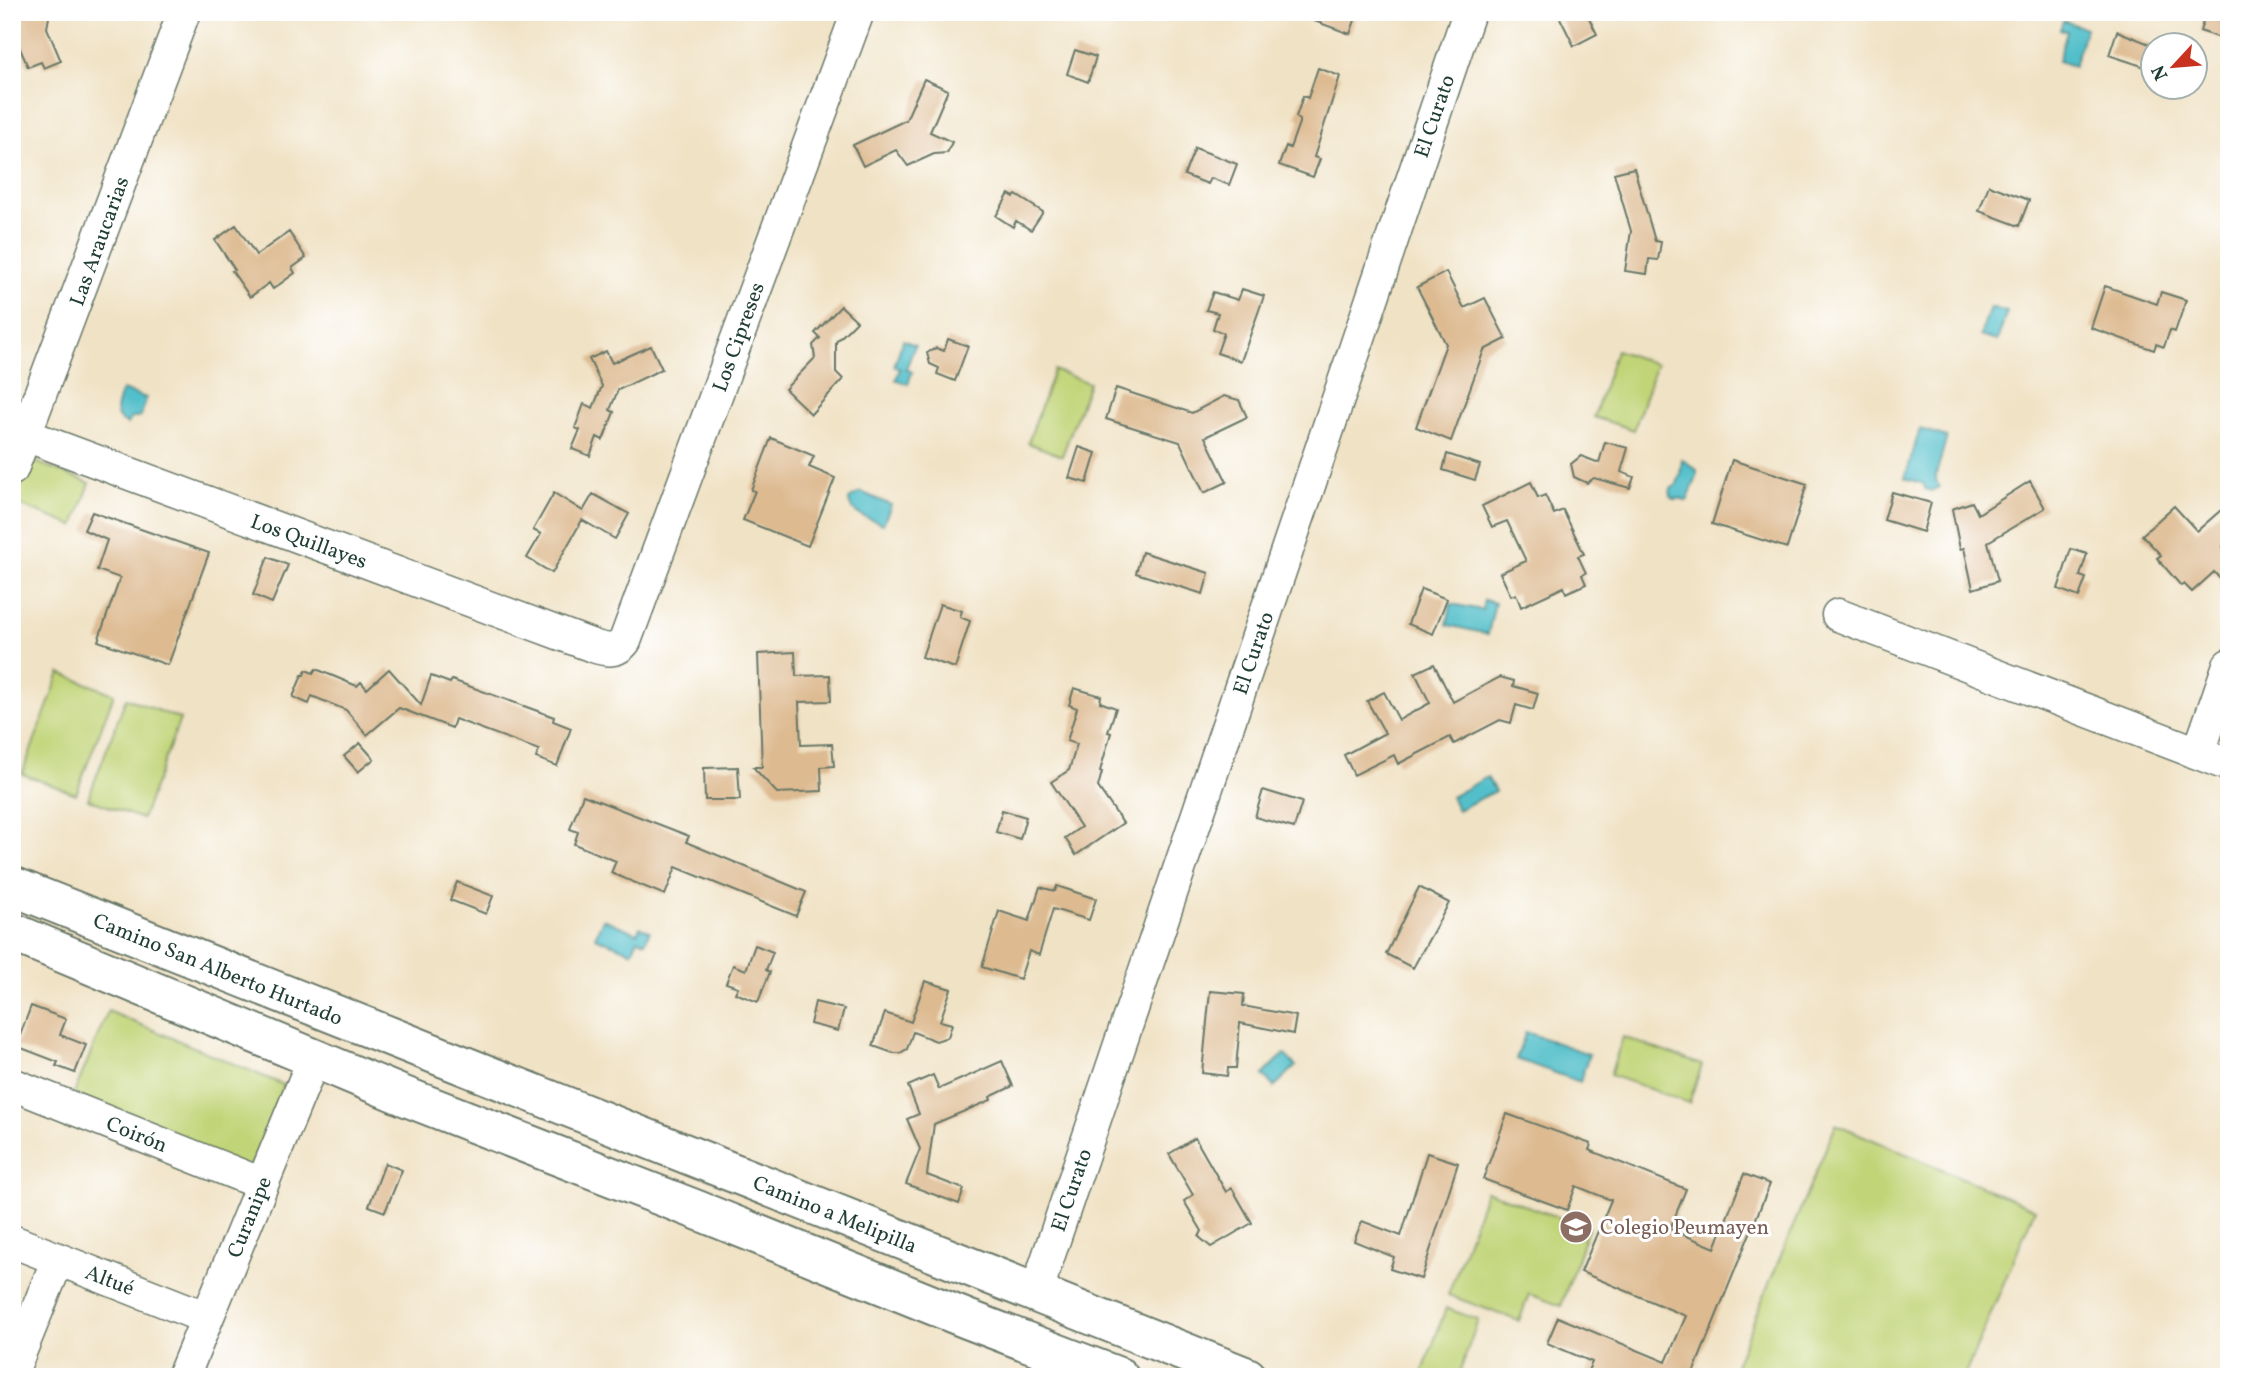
<svg xmlns="http://www.w3.org/2000/svg" width="2241" height="1389" font-family="Vollkorn,serif">
  <rect width="100%" height="100%" fill="#fff"/>
  <filter id="ink" filterUnits="userSpaceOnUse"><feTurbulence type="fractalNoise" baseFrequency=".0143" numOctaves="2"/><feDisplacementMap in="SourceGraphic" scale="14" xChannelSelector="R" yChannelSelector="G"/><feConvolveMatrix kernelMatrix="1 2 1 2 8 2 1 2 1" color-interpolation-filters="sRGB"/></filter>
  <filter id="wash" filterUnits="userSpaceOnUse"><feTurbulence type="fractalNoise" baseFrequency=".00686" numOctaves="4" result="noise"/><feDisplacementMap in="SourceGraphic" scale="28" xChannelSelector="R" yChannelSelector="G"/><feGaussianBlur stdDeviation="1.57" result="paint"/><feColorMatrix in="noise" values="0 0 0 0 0 0 0 0 0 0 0 0 0 0 0 0 0 1.4 0 .05"/><feComposite in="paint" operator="in"/></filter>
  <g filter="url(#wash)">
    <rect width="100%" height="100%" fill="#f0e2c5"/>
    <path fill="#c1d477" stroke="#708856" stroke-width="2" d="M1616 350 1656 364 1634 430 1594 417Z
      M1054 370 1089 383 1062 456 1028 443Z
      M31 460 90 483 74 526 14 503Z
      M60 673 114 694 76 794 22 774Z
      M126 698 180 719 142 819 88 799Z
      M108 1011 284 1085 250 1169 73 1096Z
      M1623 1037 1702 1065 1689 1103 1610 1075Z
      M1836 1124 2035 1209 1964 1377H1730Z
      M1486 1191 1588 1228 1561 1306 1529 1294 1519 1321 1448 1295Z
      M1446 1308 1478 1320 1458 1377H1421Z"/>
    <path fill="#52bfca" stroke="#387e7f" stroke-width="2" d="M2063 21 2086 28 2074 66 2058 61 2067 31 2060 29Z
      M1990 307 2007 312 1997 341 1980 336Z
      M903 340 915 345 906 369 912 372 908 384 896 380 900 369 894 366Z
      M122 390 146 398 141 416 132 418 127 424C110 417 117 403 122 390Z
      M1920 429 1947 437 1935 478 1939 487 1931 491 1925 489 1924 484 1905 478Z
      M1682 459 1697 470V477L1687 501H1684L1681 498 1676 500C1670 497 1670 494 1671 488L1676 486 1680 476Z
      M861 492 891 505 883 524C869 518 849 515 849 499Z
      M1484 600 1495 603 1488 634 1447 625 1451 604 1482 610Z
      M1487 777 1495 791 1458 810 1451 797Z
      M603 919 637 933 640 927 650 931 645 942 638 939 632 952 595 937Z
      M1526 1032 1589 1054 1580 1082 1516 1059Z
      M1284 1054 1296 1066 1274 1087 1263 1075Z"/>
    <g id="blocks">
      <path fill="#ddba90" d="M24 12H50L47 28 61 61 44 68 41 62 28 67 12 30V20L23 16Z
        M1296 12H1358L1350 34 1295 14Z
        M1557 12H1586L1597 34 1574 46Z
        M2205 15 2229 23V41L2200 31Z
        M2117 31 2152 45 2145 67 2109 55Z
        M1075 50 1096 57 1088 82 1067 74Z
        M1318 68 1340 76 1314 157 1320 159 1313 177 1279 165 1286 146 1290 148 1300 120 1296 117 1303 96 1308 98Z
        M924 79 948 90 930 132 952 142 947 153 934 154 908 166 896 150 863 166 853 145 906 120Z
        M1195 148 1237 164 1229 185 1211 178 1208 184 1184 175Z
        M1634 168 1655 241 1661 242 1658 260 1649 259 1647 274 1625 271 1631 231 1614 173Z
        M1989 185 2029 200 2019 226 1979 211Z
        M1009 194 1014 197 1016 195 1043 212 1031 230 1016 221 1013 227 996 216Z
        M236 225 256 255 289 232 306 258 292 268 295 273 273 289 269 283 250 297 232 271 235 270 215 240Z
        M1446 272 1464 308 1485 298 1506 339 1484 350 1451 441 1416 427 1446 344 1417 287Z
        M2105 286 2157 304 2161 292 2186 300 2175 332 2170 330 2164 347 2156 344 2154 350 2091 328Z
        M1242 289 1264 296 1241 361 1217 353 1224 333 1213 329 1218 313 1206 310 1213 292 1238 300Z
        M841 306 857 321 836 342V372L843 379 811 414 785 389 815 358 813 345 820 338 815 333Z
        M948 339 968 346 955 381 937 374 939 368 930 364 927 353 936 348 944 351Z
        M651 346 662 369 618 390 610 410 614 412 603 440 597 437 590 456 572 449 580 430 575 428 584 404 593 408 602 386 589 359 606 351 612 363Z
        M1116 388 1192 413 1224 396 1239 400 1247 417 1205 437 1227 482 1204 493 1180 442 1106 419Z
        M771 438 814 456 809 467 835 478 808 546 743 520 755 491 751 490Z
        M1605 442 1628 448 1621 472 1634 477 1630 488 1594 478 1587 483 1574 477 1571 464 1581 456 1599 463Z
        M1079 447 1096 453 1087 483 1069 478Z
        M1447 454 1480 465 1475 480 1443 470Z
        M1732 460 1807 484 1787 548 1712 524Z
        M2030 481 2045 508 1988 542 1998 581 1973 589 1964 548 1960 549 1952 509 1972 502 1978 514Z
        M1531 482 1538 498 1545 495 1554 514 1563 510 1584 554 1578 556 1586 573 1582 575 1586 584 1566 593 1564 587 1521 607 1516 594 1511 596 1500 573 1526 561 1507 521 1492 527 1482 506Z
        M1892 492 1931 503 1923 532 1884 520Z
        M554 493 583 511 593 494 629 514 615 539 582 520 552 573 527 558 541 534 533 530Z
        M2229 503V541L2222 547 2229 555V589L2214 572 2192 592 2184 584 2181 586 2157 558 2161 555 2142 535 2174 506 2197 531Z
        M92 512 209 553 168 665 98 641 120 578 97 570 107 540 84 530Z
        M2071 549 2087 554 2080 576 2086 578 2079 597 2058 589Z
        M1142 552 1209 573 1203 594 1136 573Z
        M268 557 288 565 272 603 253 595Z
        M1421 589 1447 599 1433 634 1408 624Z
        M940 604 962 611 960 617 970 621 955 668 922 657Z
        M795 652 796 676 830 675 831 701 799 702 801 745 832 744 834 766 821 767 822 791 777 793 753 767H762L758 654Z
        M1434 664 1453 702 1500 677 1514 681 1513 686 1538 693 1533 710 1516 705 1511 723 1500 720 1454 744 1450 737 1398 764 1394 755 1354 775 1344 755 1385 733 1367 701 1384 692 1399 720 1430 703 1415 673Z
        M316 669 357 686 361 682 367 689 389 669 421 705 431 676 450 683 452 680 554 717 553 721 571 728 557 766 536 758 539 750 455 719 452 728 399 708 367 735 346 710 312 696 309 704 293 697 302 675H304L306 670 313 673Z
        M1074 688 1101 696 1100 702 1116 708 1108 732 1111 733 1100 771 1102 772 1098 787 1123 823 1076 855 1065 838 1081 827 1051 782 1069 770 1077 744 1067 741 1077 708 1069 705Z
        M360 743 374 759 358 772 344 756Z
        M738 767 740 800H705L704 768Z
        M1263 790 1302 802 1294 828 1255 817Z
        M583 795 689 836 686 842 806 892 796 916 676 867 665 895 611 873 616 861 574 844 578 832 570 829Z
        M1002 810 1026 817 1020 839 996 832Z
        M457 882 493 896 486 914 450 900Z
        M1057 886 1096 899 1089 920 1053 909 1039 955 1029 951 1020 979 982 967 999 911 1029 921 1040 887 1055 891Z
        M1419 887 1449 903 1413 968 1386 954Z
        M755 945 773 952 766 970 770 972 758 1002 735 993 738 987 726 983 733 965 746 970Z
        M925 981 951 989 940 1021 952 1024 948 1037 936 1041 913 1032 907 1049 900 1053H893L873 1046 885 1013 911 1022Z
        M1210 991 1244 994 1243 1006 1296 1016 1293 1034 1240 1023 1236 1068H1228L1227 1076 1202 1073Z
        M815 1002 844 1009 838 1031 810 1024Z
        M31 1006 66 1019 60 1035 86 1045 75 1073 56 1066 58 1062 16 1046Z
        M1002 1061 1013 1086 990 1097 991 1100 934 1124 927 1175 964 1189 959 1204 906 1184 920 1149 907 1119 919 1114 908 1086 933 1075 939 1089Z
        M1507 1114 1591 1144 1589 1150 1686 1189 1670 1229 1715 1248 1744 1174 1770 1184 1693 1373 1700 1377H1585L1592 1362 1547 1343 1558 1317 1666 1362 1686 1316 1581 1272 1611 1200 1576 1186 1567 1210 1483 1179Z
        M1195 1138 1226 1192 1232 1188 1252 1223 1211 1247 1199 1237 1202 1231 1184 1201 1193 1195 1169 1154Z
        M1427 1153 1458 1163 1421 1279 1390 1269 1394 1257 1354 1241 1362 1221 1401 1236Z
        M385 1163 402 1170 385 1212 369 1206Z"/>
    </g>
  </g>
  <g filter="url(#ink)">
    <use href="#blocks" fill-opacity="0" stroke="#687767" stroke-width="2"/>
    <g fill="none" stroke-linecap="round" stroke-linejoin="round">
      <defs>
        <path id="minor" d="M12 430 593 646C605 650 616 653 625 641L858 12
          M12 469 184 12
          M1838 615 2229 765
          M2199 752 2229 665
          M12 1084 262 1184
          M12 1241 207 1318
          M1036 1293 1469 12
          M12 1372 58 1259
          M183 1377 314 1058"/>
        <path id="major" d="M12 886 1247 1377
          M12 932 404 1096 697 1210 967 1319 1119 1377"/>
      </defs>
      <use href="#minor" stroke="#687767" stroke-width="35"/>
      <use href="#major" stroke="#687767" stroke-width="42"/>
      <use href="#minor" stroke="#fff" stroke-width="32"/>
      <use href="#major" stroke="#fff" stroke-width="38"/>
    </g>
  </g>
  <defs>
    <symbol id="school-disc" viewBox="-11 -11 22 22"><circle r="9.5" fill="#8d6e63" stroke="#fff"/><path d="M0-5L7-2L0 1L-7-2ZM-4 1L0 2.5L4 1V4Q0 6-4 4Z" fill="#fff"/></symbol>
  </defs>
  <g fill-rule="evenodd">
    <use href="#school-disc" x="1557" y="1208" width="38" height="38"/>
  </g>
  <g text-anchor="middle" stroke-width="6" stroke-linejoin="round" paint-order="stroke">
    <g font-size="21" fill="#1f3d34" stroke="#fff">
      <text transform="translate(1434 116) rotate(-71)" y="7">El Curato</text>
      <text transform="translate(99 241) rotate(-70)" y="7">Las Araucarias</text>
      <text transform="translate(738 337) rotate(-70)" y="7">Los Cipreses</text>
      <text transform="translate(309 541) rotate(20)" y="7">Los Quillayes</text>
      <text transform="translate(1253 653) rotate(-71)" y="7">El Curato</text>
      <text transform="translate(218 969) rotate(22)" y="7">Camino San Alberto Hurtado</text>
      <text transform="translate(137 1134) rotate(22)" y="7">Coirón</text>
      <text transform="translate(1071 1190) rotate(-71)" y="7">El Curato</text>
      <text transform="translate(835 1214) rotate(22)" y="7">Camino a Melipilla</text>
      <text transform="translate(249 1217) rotate(-68)" y="7">Curanipe</text>
      <text transform="translate(110 1280) rotate(21)" y="7">Altué</text>
    </g>
    <g font-size="21" fill="#785e54" stroke="#fff" text-anchor="start">
      <text x="1600" y="1234">Colegio Peumayen</text>
    </g>
  </g>
  <rect width="2241" height="1389" fill="none" stroke="#fff" stroke-width="42"/>
  <g transform="translate(2174 66) rotate(244)"><circle r="33" fill="#ffffff" stroke="#a5b1ae" stroke-width="2"/>
  <path d="M0-5L12 26L0 18L-12 26Z" fill="#c8321e"/>
  <text y="-10" font-size="19" font-weight="bold" text-anchor="middle" fill="#1f3d34">N</text>
  </g>
</svg>
